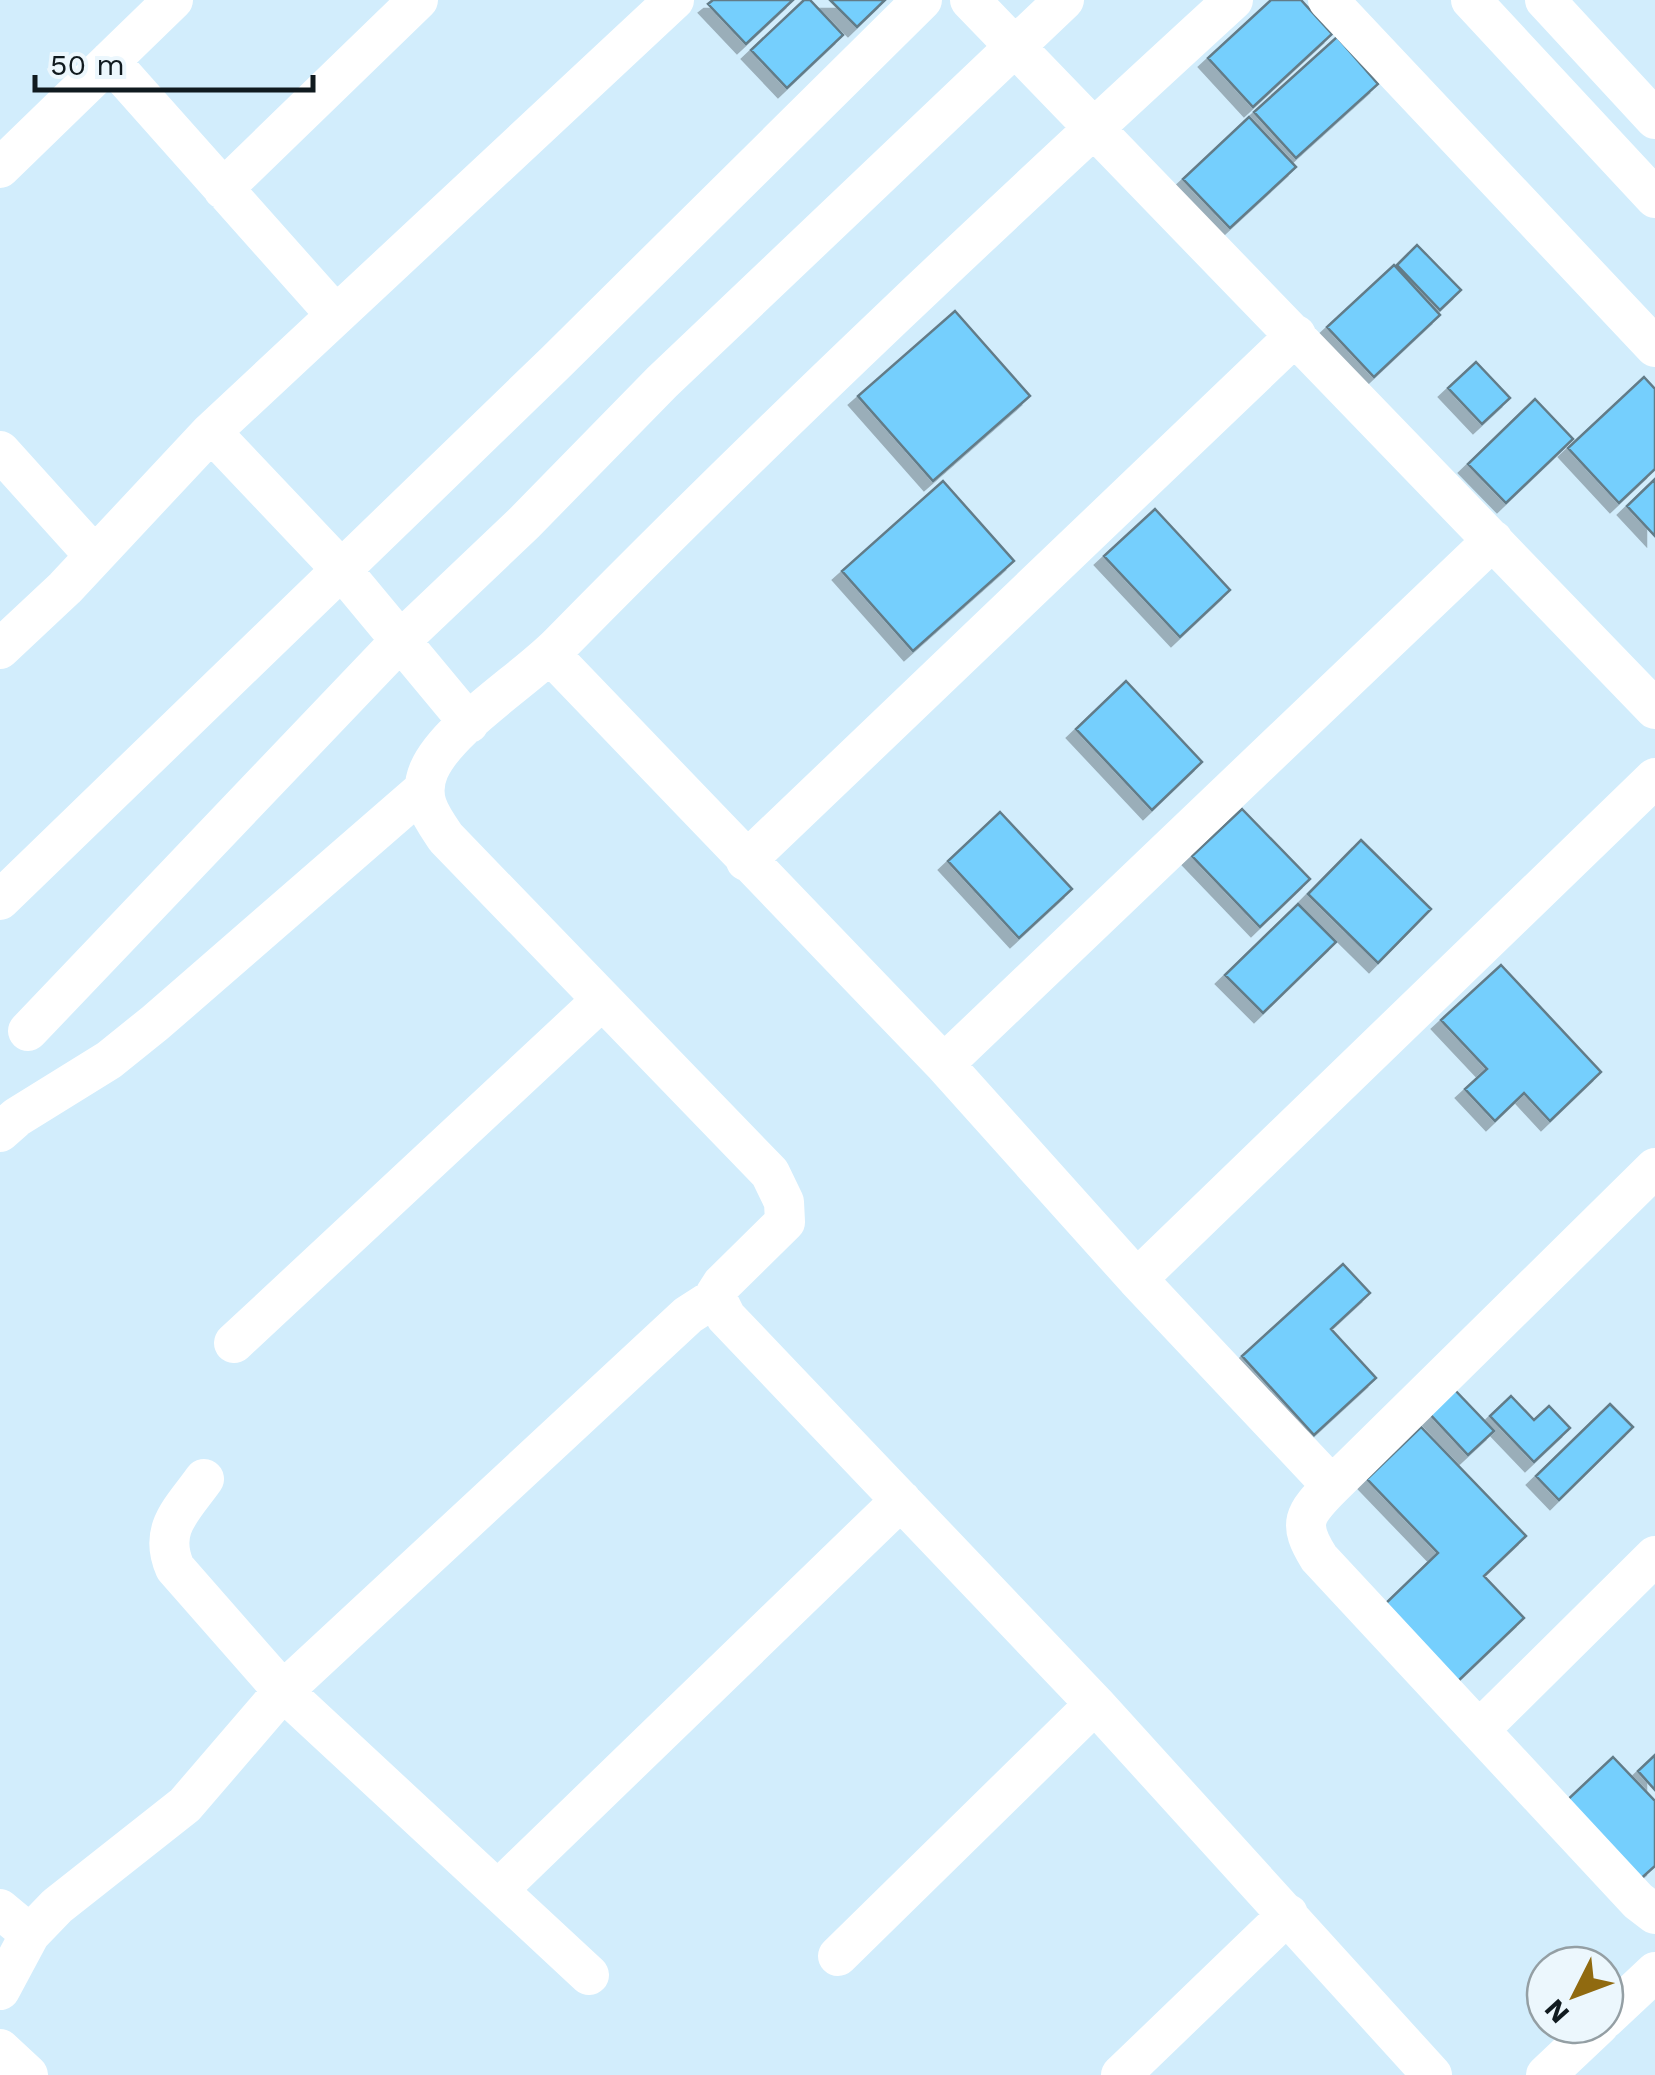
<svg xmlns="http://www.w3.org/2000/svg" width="1655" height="2075" font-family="'Work Sans',sans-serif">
  <defs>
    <filter id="shadow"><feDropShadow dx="-9" dy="9" stdDeviation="0" flood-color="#0004"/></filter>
  </defs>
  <rect width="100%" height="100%" fill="#d2edfc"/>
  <path fill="#75cffd" stroke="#627b88" stroke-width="2.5" filter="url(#shadow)" d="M713 0H793L746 44 708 4Z
    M804 0H810L843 35 787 88 751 50Z
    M830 0H885L857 27Z
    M1271 0H1301L1332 34 1253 107 1208 58Z
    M1337 37 1378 84 1296 158 1254 112Z
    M1249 117 1296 167 1230 228 1183 179Z
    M1417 245 1461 290 1440 310 1397 265Z
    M1394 265 1440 315 1374 377 1327 327Z
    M955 311 1030 396 933 481 858 396Z
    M1476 362 1510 398 1482 424 1448 388Z
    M1644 377 1655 389V469L1619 503 1568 448Z
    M1535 399 1573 439 1506 503 1468 464Z
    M1655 479V536L1627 506Z
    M943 481 1014 561 913 651 842 571Z
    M1155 509 1230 590 1180 637 1104 556Z
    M1126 681 1202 762 1152 810 1076 729Z
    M1242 809 1310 879 1260 927 1192 856Z
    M1000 812 1072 889 1019 938 948 861Z
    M1361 840 1431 909 1378 963 1308 894Z
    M1298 904 1336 942 1263 1013 1225 975Z
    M1501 965 1601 1072 1550 1121 1524 1093 1495 1121 1465 1089 1487 1069 1441 1020Z
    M1343 1264 1370 1293 1331 1329 1376 1378 1314 1435 1242 1356Z
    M1453 1388 1494 1431 1468 1455 1428 1412Z
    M1511 1396 1534 1420 1549 1406 1570 1428 1534 1462 1490 1416Z
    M1610 1404 1633 1427 1559 1500 1536 1476Z
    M1421 1427 1526 1536 1484 1576 1524 1618 1456 1683 1383 1606 1438 1553 1367 1479Z
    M1655 1755V1790L1638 1771Z
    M1613 1757 1655 1801V1866L1636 1883 1562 1805Z"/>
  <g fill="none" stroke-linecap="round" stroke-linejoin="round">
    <path stroke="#fff" stroke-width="40" d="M970 0 1655 709
      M1233 0C1004 210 777 423 560 644 525 680 448 727 429 770 417 798 431 816 446 838L770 1173 784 1202 785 1222 722 1284 715 1295 726 1317 1095 1704 1432 2075
      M1328 0 1655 347
      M1471 0 1655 198
      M1545 0 1655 119
      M110 61 336 315
      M0 168 173 0
      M223 189 418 0
      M211 432 341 569 469 723
      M0 451 94 555
      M0 649 65 588 211 432 674 0
      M550 654 944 1064 1137 1279 1332 1486
      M746 861 1296 335
      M0 900 556 362 922 0
      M28 1031 402 639 524 523 662 382 1064 0
      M944 1064 1493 540
      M0 1132 17 1117 109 1060 155 1023 422 791
      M1655 1168 1332 1486C1304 1514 1297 1523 1319 1558L1638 1901 1655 1914
      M1137 1279 1655 778
      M234 1343 602 1000
      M204 1479C182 1510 158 1529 175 1568L283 1691 589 1975
      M1479 1730 1655 1556
      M499 1889 901 1500
      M0 1909 30 1934
      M838 1956 1095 1704
      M0 1990 30 1934 57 1906 185 1805 283 1691 688 1315 716 1297
      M1605 2019 1655 1972
      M0 2049 28 2075
      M1121 2075 1288 1914
      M1546 2075 1599 2025"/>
  </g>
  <g transform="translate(1575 1995) rotate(228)"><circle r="48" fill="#ecf7fd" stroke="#949fa4" stroke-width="2.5"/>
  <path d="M0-8L18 38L0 25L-18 38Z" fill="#906a10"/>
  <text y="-15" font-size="28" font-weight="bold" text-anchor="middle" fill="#101a1f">N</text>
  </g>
  <path d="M35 75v15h278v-15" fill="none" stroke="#101a1f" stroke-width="5"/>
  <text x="50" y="75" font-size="30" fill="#101a1f" stroke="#ecf7fd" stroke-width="8" paint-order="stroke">50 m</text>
</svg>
